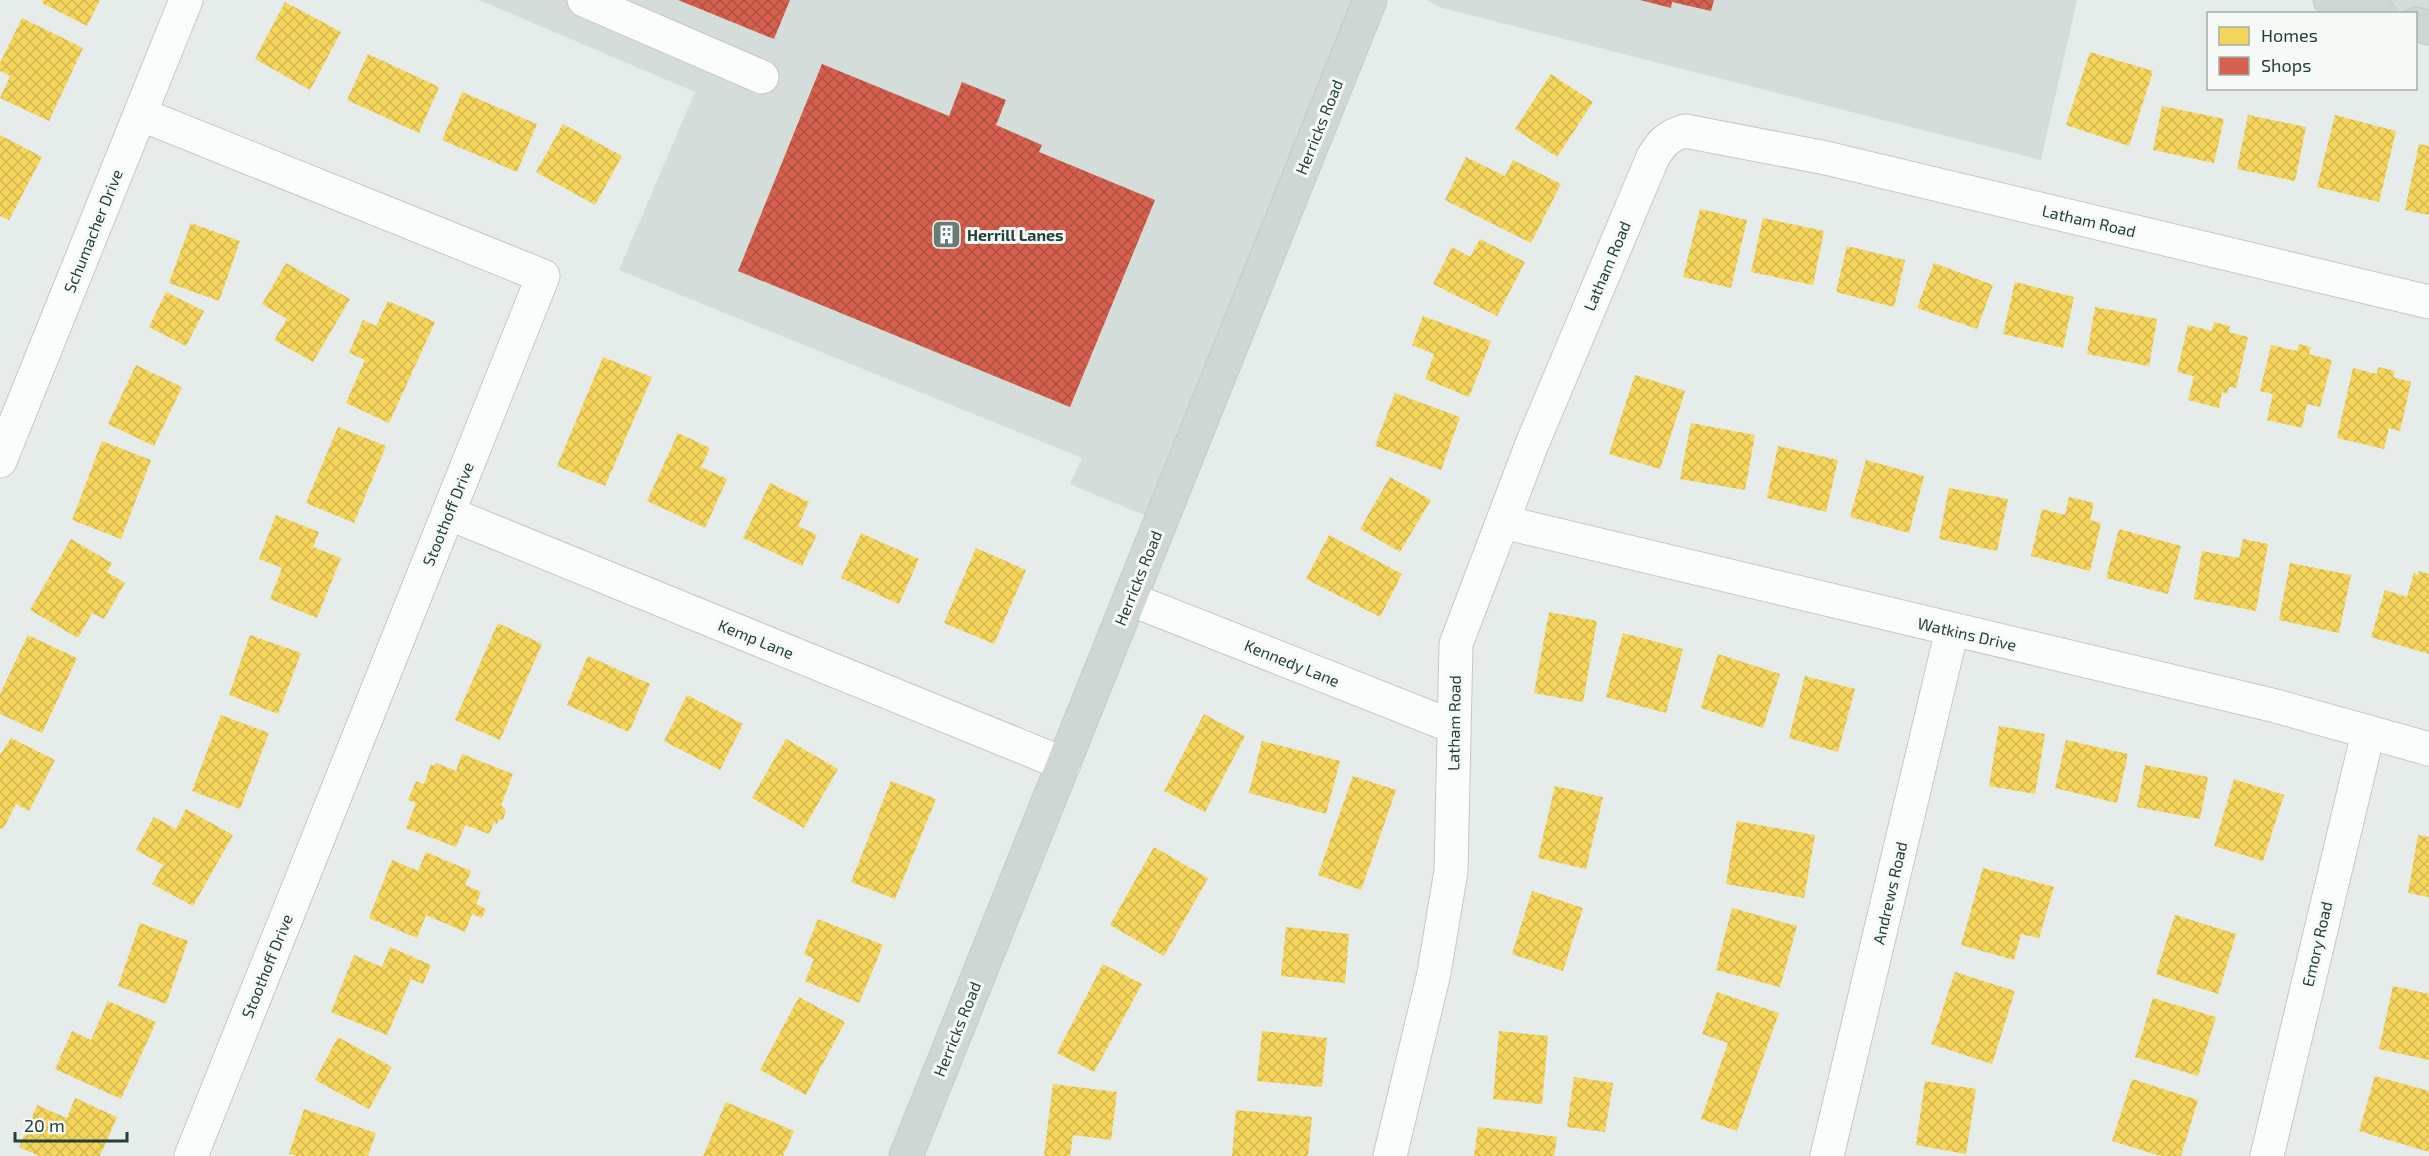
<svg xmlns="http://www.w3.org/2000/svg" width="2429" height="1156" font-family="'Exo 2',sans-serif">
  <defs>
    <pattern id="homes-cross-hatch" width="8" height="8" patternUnits="userSpaceOnUse" patternTransform="scale(1.5)"><rect width="8" height="8" fill="#f6d55c"/><path d="M0 0l8 8M0 8l8-8" fill="none" stroke="#d3b851"/></pattern>
    <pattern id="shops-cross-hatch" width="8" height="8" patternUnits="userSpaceOnUse" patternTransform="scale(1.5)"><rect width="8" height="8" fill="#d6604d"/><path d="M0 0l8 8M0 8l8-8" fill="none" stroke="#ad5141"/></pattern>
  </defs>
  <rect width="100%" height="100%" fill="#e6ece9"/>
  <path fill="#d4ddd9" d="M479 0H1370L1160 522 1070 484 1082 458 619 270 695 92Z
    M1427 0H2077L2041 160 1442 8Z
    M2330 0H2429V28L2416 14 2378 13Z"/>
  <path fill="url(#homes-cross-hatch)" d="M43 0H100L87 26 42 3Z
    M285 2 341 32 310 90 255 59Z
    M22 18 83 48 49 121 0 98 10 76 0 71V63Z
    M2090 52 2153 71 2129 146 2066 125Z
    M368 54 439 87 419 133 347 100Z
    M1551 74 1593 102 1557 157 1515 129Z
    M462 92 537 124 517 172 442 140Z
    M2162 106 2224 119 2214 163 2153 150Z
    M2248 115 2306 127 2295 181 2237 169Z
    M2335 115 2396 131 2379 202 2317 187Z
    M563 124 622 156 595 205 536 172Z
    M0 135 42 157 9 220 0 216Z
    M2419 144 2429 146V215L2405 210Z
    M1466 157 1505 176 1513 160 1561 184 1531 243 1445 200Z
    M1700 209 1747 220 1731 288 1683 277Z
    M1763 218 1824 231 1813 285 1751 272Z
    M191 223 240 241 219 301 169 283Z
    M1480 239 1525 262 1497 316 1433 284 1452 247 1470 257Z
    M1847 246 1905 260 1894 307 1836 292Z
    M286 263 350 299 313 362 274 340 287 319 262 304Z
    M1934 263 1993 285 1977 329 1917 308Z
    M2015 282 2074 297 2063 348 2003 334Z
    M166 292 204 311 186 346 149 327Z
    M388 301 435 322 389 423 346 403 365 360 349 353 363 320 376 326Z
    M2095 307 2157 319 2149 366 2087 354Z
    M1423 316 1491 341 1469 397 1425 379 1434 354 1412 345Z
    M2214 322 2230 326 2229 332 2248 337 2236 388 2229 387 2227 394 2222 392 2219 408 2188 400 2194 376 2177 372 2188 325 2212 331Z
    M2299 344 2311 347 2309 354 2332 360 2320 407 2307 404 2302 428 2267 420 2273 394 2260 391 2271 345 2297 351Z
    M603 357 652 377 605 486 557 466Z
    M136 365 182 387 154 446 108 424Z
    M2378 367 2395 371 2393 377 2411 382 2400 431 2389 428 2384 449 2337 438 2353 368 2377 374Z
    M1635 375 1685 391 1660 469 1609 454Z
    M1395 393 1460 417 1441 470 1375 446Z
    M1691 423 1755 435 1745 490 1680 479Z
    M338 427 386 446 354 523 306 503Z
    M678 433 710 448 701 467 727 479 705 528 647 501Z
    M102 441 151 460 121 539 72 520Z
    M1778 446 1838 460 1826 512 1767 498Z
    M1866 460 1924 476 1909 533 1850 517Z
    M1390 477 1431 500 1400 552 1360 529Z
    M770 483 809 502 798 526 817 535 802 566 743 538Z
    M1949 488 2008 499 1997 551 1939 539Z
    M2069 497 2094 503 2090 520 2101 523 2090 571 2031 556 2042 509 2065 515Z
    M276 515 319 532 313 547 341 558 317 618 270 599 282 568 259 559Z
    M2119 529 2181 546 2168 594 2106 578Z
    M861 533 919 559 899 604 841 578Z
    M1329 535 1402 574 1380 617 1306 579Z
    M71 539 112 563 107 572 125 583 104 619 92 613 78 638 30 610Z
    M2243 539 2268 544 2256 611 2194 599 2202 551 2239 558Z
    M976 548 1026 570 994 644 944 623Z
    M2290 563 2351 575 2339 633 2279 620Z
    M2419 571 2429 574V654L2371 637 2385 590 2407 597 2414 573 2418 575Z
    M1549 612 1597 621 1583 702 1534 693Z
    M498 623 542 644 500 740 455 720Z
    M1623 633 1683 649 1666 713 1606 697Z
    M28 635 77 658 42 733 0 714V694Z
    M250 635 301 653 278 714 229 695Z
    M1718 654 1780 674 1763 728 1701 708Z
    M588 656 650 684 629 732 567 705Z
    M1805 676 1855 689 1838 752 1789 738Z
    M687 695 743 724 720 770 664 741Z
    M1204 714 1245 736 1205 812 1164 791Z
    M221 715 269 733 240 809 192 791Z
    M1999 726 2045 734 2035 794 1989 786Z
    M11 738 55 760 29 811 16 804 3 829 0 828V755Z
    M786 739 838 769 804 828 752 798Z
    M2066 740 2128 754 2117 803 2055 788Z
    M1262 741 1340 761 1326 814 1249 793Z
    M462 754 513 774 501 805 506 810 503 820 499 819 497 824 494 823 489 834 465 825 456 847 406 828 416 803 408 800 416 781 424 784 431 764 435 766 436 763 456 771Z
    M2145 765 2208 777 2200 819 2137 807Z
    M1353 776 1396 790 1361 890 1318 875Z
    M2234 779 2284 795 2263 861 2214 846Z
    M891 781 936 799 895 899 851 882Z
    M1555 786 1603 797 1586 869 1538 858Z
    M186 809 233 835 193 906 152 884 163 865 136 850 154 817 176 829Z
    M1737 821 1815 835 1804 898 1726 884Z
    M2418 835 2429 837V897L2408 893Z
    M1154 847 1208 878 1164 956 1110 925Z
    M426 852 471 871 465 885 481 892 476 904 486 909 482 918 472 914 465 932 426 915 417 938 369 918 392 860 418 871Z
    M1983 868 2054 887 2039 938 2021 934 2014 960 1961 945Z
    M1532 891 1583 908 1563 971 1512 954Z
    M1732 908 1797 926 1780 987 1716 970Z
    M2175 915 2236 934 2218 994 2156 974Z
    M818 919 883 945 859 1003 805 981 814 959 804 954Z
    M140 923 188 941 166 1004 118 986Z
    M1286 927 1349 934 1345 983 1281 976Z
    M390 947 431 965 423 984 411 979 387 1035 331 1012 354 955 382 967Z
    M1103 964 1142 984 1094 1072 1057 1053Z
    M1955 972 2015 991 1992 1064 1931 1044Z
    M2393 986 2429 994V1060L2379 1049Z
    M1717 992 1779 1013 1737 1131 1701 1119 1728 1043 1702 1034Z
    M799 997 845 1022 806 1095 760 1070Z
    M2153 998 2216 1017 2198 1076 2135 1057Z
    M108 1001 156 1022 121 1099 55 1069 72 1031 91 1040Z
    M1262 1031 1327 1038 1322 1087 1257 1081Z
    M1499 1031 1548 1036 1542 1104 1493 1099Z
    M338 1037 392 1067 369 1109 315 1080Z
    M2375 1076 2429 1091V1152L2359 1131Z
    M1574 1077 1613 1083 1605 1132 1567 1127Z
    M2132 1079 2198 1100 2181 1156H2161L2112 1141Z
    M1925 1081 1976 1089 1966 1154 1916 1145Z
    M1053 1084 1117 1092 1111 1140 1073 1135 1070 1156H1044Z
    M75 1098 117 1117 100 1156H39L19 1147 37 1105 67 1118Z
    M726 1102 794 1131 783 1156H703Z
    M304 1109 376 1133 368 1156H296L289 1154Z
    M1236 1110 1312 1117 1308 1156H1232Z
    M1478 1127 1557 1137 1554 1156H1474Z"/>
  <path fill="url(#shops-cross-hatch)" d="M678 0H790L774 39Z
    M1640 0H1714L1711 11 1672 2 1671 8Z
    M822 64 949 116 962 82 1006 100 996 125 1042 145 1039 152 1155 200 1070 407 738 271Z"/>
  <g fill="none" stroke-linecap="round" stroke-linejoin="round">
    <defs>
      <path id="minor" d="M584 0 762 77
        M140 114 543 276 191 1156
        M0 461 186 0
        M448 513 1064 764
        M1503 522 2276 706 2429 749
        M1130 599 1454 727
        M1390 1156 1434 973 1451 871 1456 644 1532 444 1653 157C1662 142 1668 136 1685 131L1826 158 2429 302
        M1827 1156 1952 630
        M2267 1156 2368 733"/>
      <path id="major" d="M2330 0 2379 14
        M2416 24 2429 28
        M906 1156 1370 0"/>
    </defs>
    <use href="#minor" stroke="#c3c9c6" stroke-width="35"/>
    <use href="#major" stroke="#c2cac8" stroke-width="35"/>
    <use href="#minor" stroke="#fbfcfc" stroke-width="33"/>
    <use href="#major" stroke="#cfd7d5" stroke-width="33"/>
  </g>
  <defs>
    <symbol id="building-square" viewBox="-11 -11 22 22"><rect x="-9" y="-9" width="18" height="18" rx="4" fill="#677c77" stroke="#f5faf7"/><path d="M-4-6H4V6H1V3H-1V6H-4ZM-2.5-4.3h1.7v1.8h-1.7ZM.8-4.3h1.7v1.8H.8ZM-2.5-1h1.7V.8h-1.7ZM.8-1h1.7V.8H.8Z" fill="#fff"/></symbol>
  </defs>
  <g fill-rule="evenodd">
    <use href="#building-square" x="930" y="218" width="33" height="33"/>
  </g>
  <g text-anchor="middle" stroke-width="6" stroke-linejoin="round" paint-order="stroke">
    <g font-size="16" fill="#234039" stroke="#f5faf7">
      <text transform="translate(1319 127) rotate(-68)" y="6">Herricks Road</text>
      <text transform="translate(2089 221) rotate(13)" y="6">Latham Road</text>
      <text transform="translate(93 231) rotate(-68)" y="6">Schumacher Drive</text>
      <text transform="translate(1607 266) rotate(-67)" y="6">Latham Road</text>
      <text transform="translate(448 514) rotate(-68)" y="6">Stoothoff Drive</text>
      <text transform="translate(1138 578) rotate(-68)" y="6">Herricks Road</text>
      <text transform="translate(1967 634) rotate(13)" y="6">Watkins Drive</text>
      <text transform="translate(756 639) rotate(22)" y="6">Kemp Lane</text>
      <text transform="translate(1292 663) rotate(22)" y="6">Kennedy Lane</text>
      <text transform="translate(1454 723) rotate(-89)" y="6">Latham Road</text>
      <text transform="translate(1890 893) rotate(-77)" y="6">Andrews Road</text>
      <text transform="translate(2317 944) rotate(-77)" y="6">Emory Road</text>
      <text transform="translate(267 966) rotate(-68)" y="6">Stoothoff Drive</text>
      <text transform="translate(957 1029) rotate(-68)" y="6">Herricks Road</text>
    </g>
    <g font-size="16" font-weight="bold" fill="#234039" stroke="#f5faf7" text-anchor="start">
      <text x="967" y="241">Herrill Lanes</text>
    </g>
  </g>
  <rect x="2207" y="12" width="210" height="78" fill="#f5faf7" stroke="#a1b0ab" stroke-width="1.5"/>
  <rect x="2219" y="27" width="30" height="18" fill="#f6d55c" stroke="#a1b0ab" stroke-width="1.5"/>
  <text x="2261" y="42" font-size="18" fill="#234039">Homes</text>
  <rect x="2219" y="57" width="30" height="18" fill="#d6604d" stroke="#a1b0ab" stroke-width="1.5"/>
  <text x="2261" y="72" font-size="18" fill="#234039">Shops</text>
  <path d="M15 1132v9h112v-9" fill="none" stroke="#234039" stroke-width="3"/>
  <text x="24" y="1132" font-size="18" fill="#234039" stroke="#f5faf7" stroke-width="4.5" paint-order="stroke">20 m</text>
</svg>
